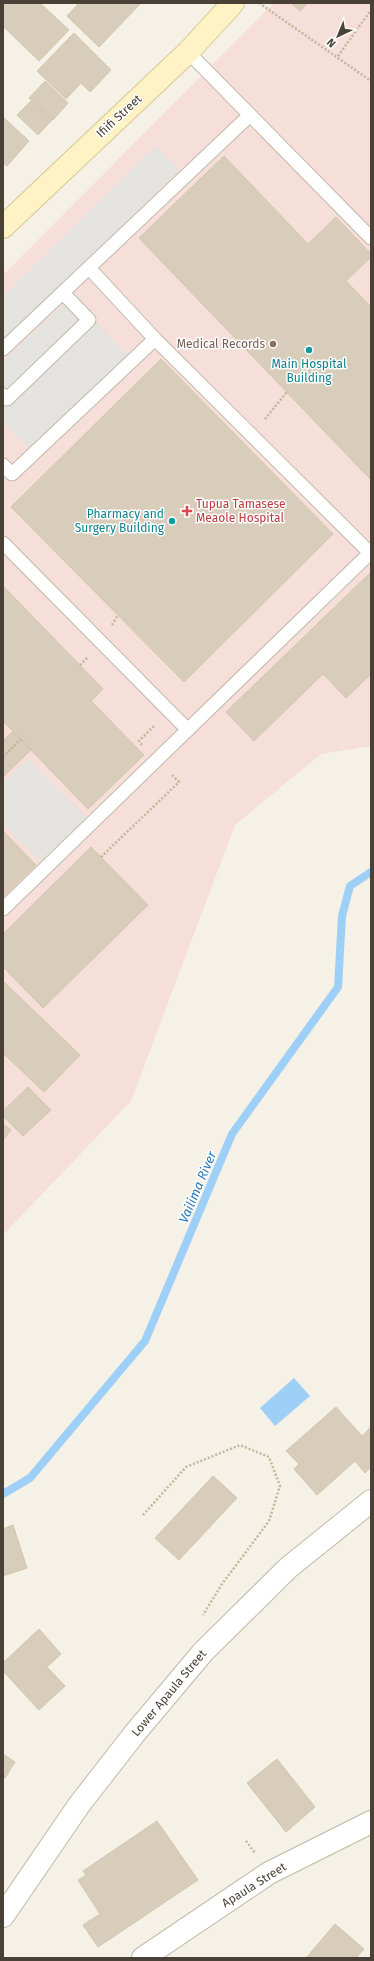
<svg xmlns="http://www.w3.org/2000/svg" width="374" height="1961" font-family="'Fira Sans',sans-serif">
  <rect width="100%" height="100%" fill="#f5f1e7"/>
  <path fill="#f6ded9" d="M274 3H371V746L321 754 235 825 131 1101 3 1235V275Z"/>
  <path fill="#e5e3df" d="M156 146 179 170 3 342V296Z
    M72 296 129 356 31 450 3 421V362Z
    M28 758 88 819 43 864 3 824V783Z"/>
  <path fill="#9ed0f7" d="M294 1378 310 1396 275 1426 260 1408Z"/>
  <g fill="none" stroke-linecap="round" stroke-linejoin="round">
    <path stroke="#9ed0f7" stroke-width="8" d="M3 1494 30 1478 145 1341 232 1134 338 987 342 916 350 886 371 872"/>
  </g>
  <path fill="#d8cdbb" stroke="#d3c5ad" d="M7 3H40L69 30 39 61 3 26V7Z
    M79 3H141L99 47 67 16Z
    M291 3H308L300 11Z
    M74 33 111 70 90 92 81 83 66 99 37 71Z
    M45 81 68 103 53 120 29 98Z
    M31 101 52 120 38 135 17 115Z
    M3 117 29 141 7 166 3 163Z
    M224 156 308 244 336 217 371 254V257L346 281 371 307V480L139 238Z
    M161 359 333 534 184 682 11 507Z
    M371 572V674L346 698 323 674 254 741 226 712Z
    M3 586 103 689 91 701 144 755 88 809 3 721Z
    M13 731 31 750 3 777V741Z
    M3 831 36 865 3 897Z
    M91 847 148 905 43 1008 3 967V934Z
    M3 981 80 1055 44 1092 5 1055 3 1057Z
    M28 1087 51 1110 23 1136 3 1116V1111Z
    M3 1124 11 1130 3 1140Z
    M336 1407 362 1436 371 1427V1467L365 1473 355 1461 317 1495 294 1469 299 1464 286 1451Z
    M213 1476 237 1498 179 1560 155 1538Z
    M13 1525 27 1568 3 1576V1529Z
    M39 1629 61 1654 47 1667 65 1686 39 1710 3 1671V1663Z
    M3 1754 15 1762 5 1778 3 1777Z
    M277 1759 315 1807 286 1832 247 1783Z
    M157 1821 198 1880 98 1947 83 1925 100 1914 78 1880 86 1875 83 1871Z
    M335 1924 364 1949 356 1958H306Z"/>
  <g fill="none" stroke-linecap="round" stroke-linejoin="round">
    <defs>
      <path id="lane" d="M188 52 371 238
        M155 339 370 553
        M3 349 250 115
        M3 395 7 399 89 320 63 293
        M3 465 12 474 155 339 89 268
        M3 543 188 730
        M3 909 371 552"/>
      <path id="street" d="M3 1916 79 1805 135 1733 203 1652 288 1568 371 1501
        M143 1958 269 1873 371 1822"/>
      <path id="secondary" d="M3 227 188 52 233 3"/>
    </defs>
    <use href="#lane" stroke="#c1b9a8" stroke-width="15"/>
    <use href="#street" stroke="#c1b9a8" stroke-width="24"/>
    <use href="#secondary" stroke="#d9c792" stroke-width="24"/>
    <path stroke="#c4b698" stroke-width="2.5" stroke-dasharray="2 2" stroke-linecap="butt" d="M259 3 371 81
      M338 56 371 10
      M265 419 287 392
      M112 625 118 615
      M80 665 88 657
      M142 745 139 741 155 725
      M3 757 21 739
      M101 857 179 782 171 774
      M143 1515 186 1467 240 1445 269 1457 280 1486 269 1521 222 1584 203 1615
      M246 1841 255 1853"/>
    <use href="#lane" stroke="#fff" stroke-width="13"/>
    <use href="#street" stroke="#fff" stroke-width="22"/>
    <use href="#secondary" stroke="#fff3c6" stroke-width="22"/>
  </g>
  <circle fill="#8d6e63" stroke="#fff" stroke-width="1.5" cx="273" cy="344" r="4"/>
  <g fill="#0f9aa8" stroke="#fff" stroke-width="1.5">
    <circle cx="309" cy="350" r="4"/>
    <circle cx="172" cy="521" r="4"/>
  </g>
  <path fill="#e0444e" stroke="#fff" stroke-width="1.5" d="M185 505h4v4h4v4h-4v4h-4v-4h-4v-4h4z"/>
  <g text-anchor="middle" stroke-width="3" stroke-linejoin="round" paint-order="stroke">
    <g font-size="12" fill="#494135" stroke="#fff">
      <text transform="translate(119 116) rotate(-43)" y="4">Ifiifi Street</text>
      <text transform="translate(169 1693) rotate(-50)" y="4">Lower Apaula Street</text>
      <text transform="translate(254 1885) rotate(-32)" y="4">Apaula Street</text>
    </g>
    <g font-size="12" fill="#785e54" stroke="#fff" text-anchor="end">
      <text x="265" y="348">Medical Records</text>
    </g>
    <g font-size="12" fill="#0d838f" stroke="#fff">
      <text x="309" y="368">Main Hospital<tspan x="309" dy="14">Building</tspan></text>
      <text x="164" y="518" text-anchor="end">Pharmacy and<tspan x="164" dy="14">Surgery Building</tspan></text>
    </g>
    <g font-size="12" fill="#be3a42" stroke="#fff" text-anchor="start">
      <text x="196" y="508">Tupua Tamasese<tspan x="196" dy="14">Meaole Hospital</tspan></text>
    </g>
    <g font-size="13" font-style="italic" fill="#247abf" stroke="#fff">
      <text transform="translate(197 1187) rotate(-67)" y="5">Vailima River</text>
    </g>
  </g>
  <rect width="374" height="1961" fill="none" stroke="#494135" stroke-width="8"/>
  <g transform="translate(338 36) rotate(224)" stroke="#ffffff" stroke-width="3" paint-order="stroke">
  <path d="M0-3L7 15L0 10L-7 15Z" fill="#494135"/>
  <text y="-6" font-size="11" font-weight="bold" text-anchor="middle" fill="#494135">N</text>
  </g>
</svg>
